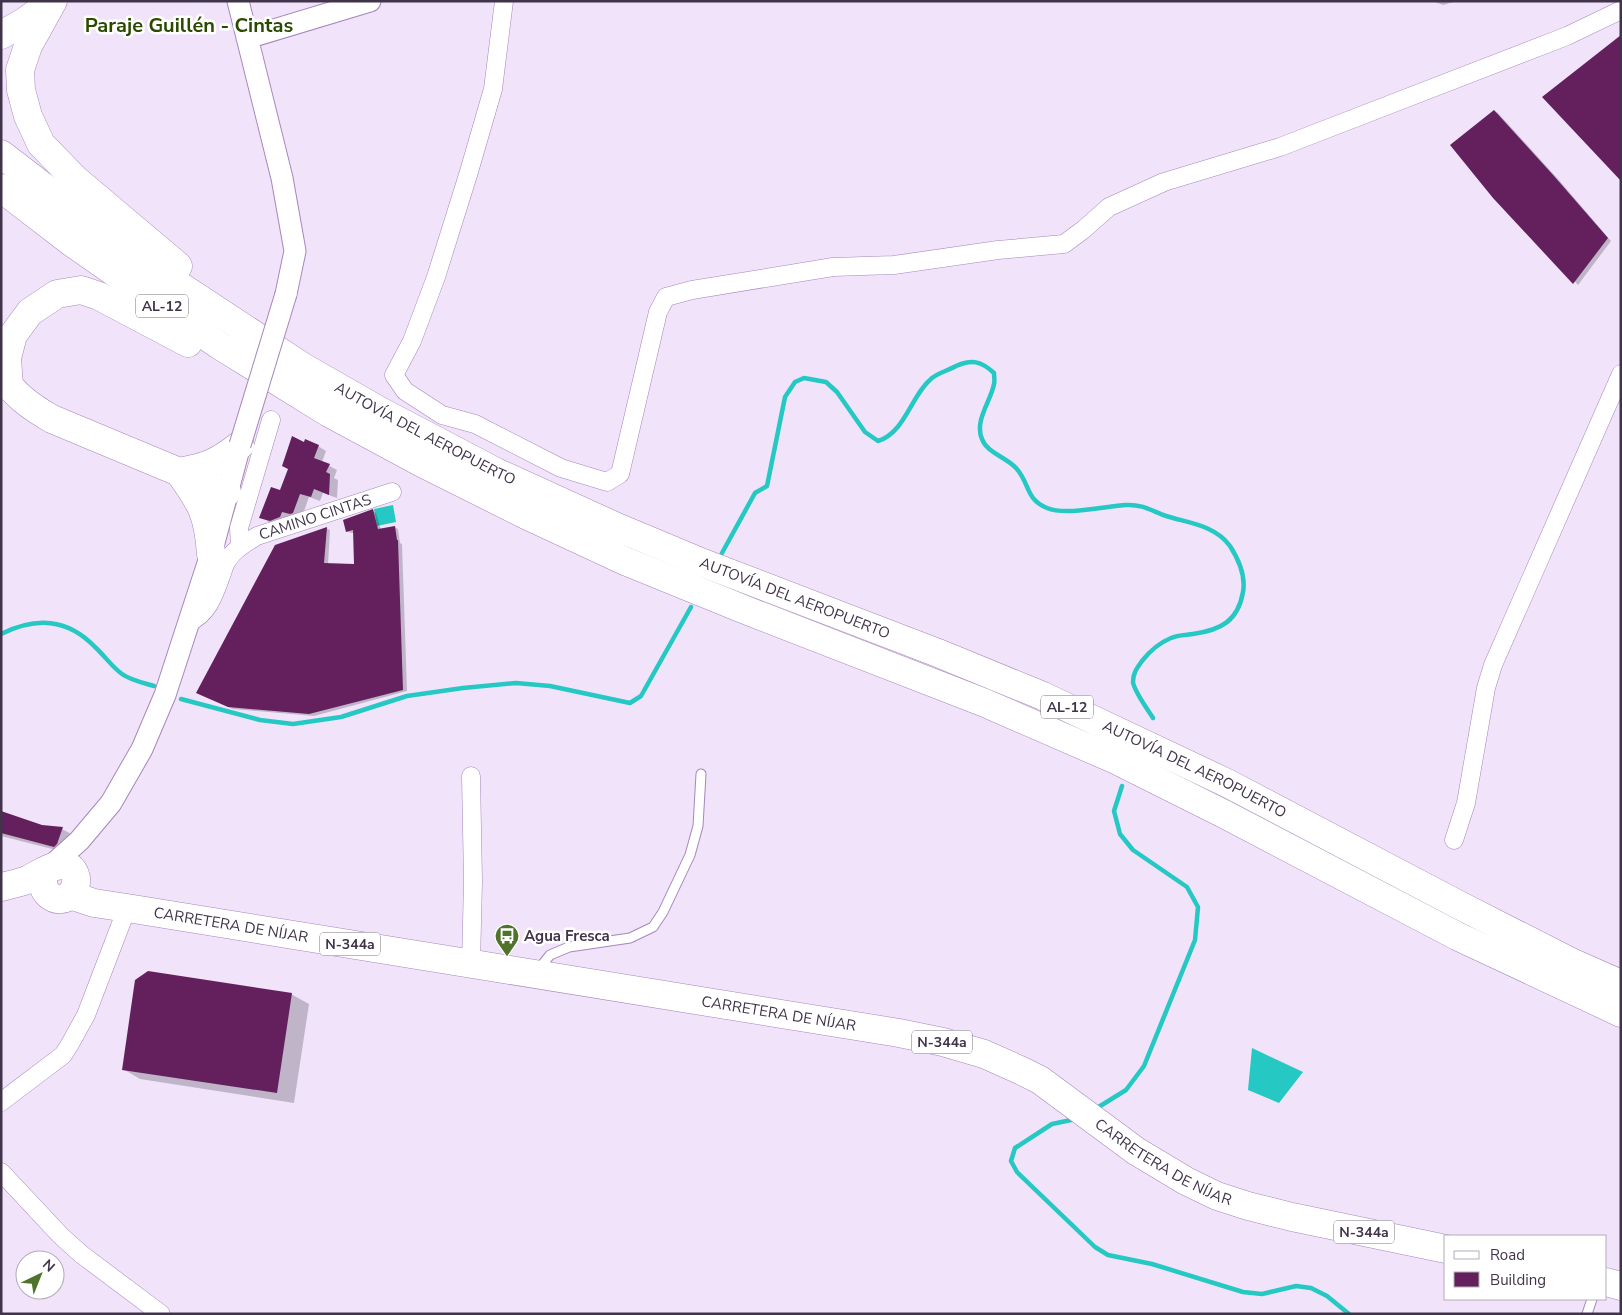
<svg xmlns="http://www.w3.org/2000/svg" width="1622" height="1315" font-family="'Nunito Sans',sans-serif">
  <rect width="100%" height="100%" fill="#f1e3fa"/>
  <path fill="#25c8c3" d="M393 505 396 522 377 526 374 509Z
    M1252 1048 1303 1072 1279 1103 1248 1090Z"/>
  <path fill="#0003" d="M1432 1H1457L1443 5Z
    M1494 111 1498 113 1558 179 1611 241 1578 285 1494 197Z
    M305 443 318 446 326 451 322 462 337 470 334 478 338 480 337 498 323 493 320 501 309 497 302 517 291 515 288 522 279 525 269 522 261 517 281 492Z
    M373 511 376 513 381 530 394 527 398 529 400 543 402 544 407 691 314 716 233 709 201 695 326 528 330 530 328 565H356L354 533H351L347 531Z
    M1 812 42 826 62 829 75 836 68 853 1 836Z
    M291 994 309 1004 294 1103 140 1079 123 1069Z"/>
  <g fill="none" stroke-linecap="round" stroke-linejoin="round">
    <path stroke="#25c8c3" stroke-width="4.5" d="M722 553 755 493 767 486 785 397 795 382 804 378 826 382 837 392 865 432 878 441C905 433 911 395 932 378 938 373 949 370 956 366 972 359 981 361 994 373 994 376 995 381 994 384 991 401 974 421 982 439 987 453 1006 457 1016 468 1030 483 1025 499 1047 508 1066 516 1106 506 1126 505 1142 504 1152 511 1166 516 1188 523 1215 525 1230 546 1239 560 1246 575 1243 592 1238 621 1221 630 1193 634 1186 635 1177 635 1171 638 1159 643 1149 652 1142 661 1137 668 1133 673 1133 682 1134 691 1148 710 1153 718
      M1 634C36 617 67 618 95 647 105 656 111 666 122 674 130 680 144 683 154 686
      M181 699 260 720 293 724 341 717 407 696 463 688 516 683 550 686 630 703 641 696 691 607
      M1097 1108 1126 1090 1144 1066 1195 940 1198 907 1187 887 1133 850 1120 834 1114 811 1122 786
      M1076 1119 1052 1124 1015 1148 1011 1161 1017 1172 1095 1247 1108 1255 1152 1264 1243 1292 1262 1294 1296 1286 1311 1288 1327 1296 1349 1314"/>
  </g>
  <path fill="#63205d" d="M1621 35V181L1542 97Z
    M1494 110 1554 176 1608 238 1573 284 1493 198 1450 145Z
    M292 436 304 442 305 439 319 445 314 458 330 464 326 472 330 474 329 495 314 489 311 497 300 494 293 513 290 514 282 512 280 517 270 521 259 518 271 487 280 490 288 469 282 466Z
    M373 509 378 529 395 526 397 540H398L403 690 309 714 228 707 196 693 275 545 327 527 324 563 354 564 353 530 346 532 343 520Z
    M1 811 42 825 63 827 57 844 54 847 1 833Z
    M148 971 292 993 277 1093 122 1070 135 980Z"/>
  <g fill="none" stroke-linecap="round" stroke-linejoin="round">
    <defs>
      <path id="service" d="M538 970 550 955 569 947 630 938 653 927 663 912 690 855 698 826 701 774
        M1587 1314 1592 1299"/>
      <g id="minor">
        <path d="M504 1 493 89 468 175 436 277 412 341 394 375 405 391 442 415 475 424 561 468 607 482 620 474 658 312 666 297 692 290 833 267 894 265 998 250 1064 244 1083 230 1109 207 1164 182 1280 147 1567 36 1621 10"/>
        <path d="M240 546 239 528 271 420"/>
        <path id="s1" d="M188 623C209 613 214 595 221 576 223 571 224 565 227 561 234 549 246 543 257 536L392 492"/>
        <path d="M471 776 473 881 471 964"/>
        <path d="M1454 840 1466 803 1486 688 1493 665 1621 374"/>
        <path d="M1 1102 63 1055 70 1044 86 1015 127 908"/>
        <path d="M1 1172 61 1236 81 1254 161 1314"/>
      </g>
      <path id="tertiary" d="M238 1 282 178 295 251 286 294
        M247 38 370 1
        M51 866 79 841 111 803 142 749 165 695 211 554 240 445"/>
      <g id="primary">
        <path d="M1 887C10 885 19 883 27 880 40 874 70 851 76 878 77 884 75 888 72 893 58 910 33 889 47 870"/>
        <path id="s2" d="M70 895 94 903 127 908 899 1033 943 1042 984 1054 1022 1071 1040 1080 1136 1151 1186 1181 1217 1196 1248 1206 1292 1217 1446 1249"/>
        <path d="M1606 1282 1621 1286"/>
      </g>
      <g id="motorway">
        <path d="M53 1 28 46 20 70 21 90 28 116 41 144 75 179 178 266"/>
        <path d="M1 35 24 22 48 5"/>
        <path id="s3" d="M1 154 127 251 303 367 378 410 496 472 619 528 698 561 938 653 1043 696 1227 783 1459 905 1571 962 1621 984"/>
        <path d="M1 188 71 242 219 345 329 413 420 462 526 515 625 561 743 609 985 703 1116 760 1224 814 1457 936 1621 1013"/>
        <path d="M1 374C14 395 31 407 52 419L227 492"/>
        <path d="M9 387 7 358 13 335 30 312 57 294 81 290 99 296 188 343"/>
        <path d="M179 472C202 504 208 514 211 554"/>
        <path d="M179 472C207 467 217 463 240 445"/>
      </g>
    </defs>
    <use href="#service" stroke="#a687bb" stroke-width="11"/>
    <use href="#minor" stroke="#a687bb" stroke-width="19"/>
    <use href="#tertiary" stroke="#a687bb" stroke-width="23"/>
    <use href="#primary" stroke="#a687bb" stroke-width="29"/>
    <use href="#motorway" stroke="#a687bb" stroke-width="29"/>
    <use href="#service" stroke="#fff" stroke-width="9"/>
    <use href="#minor" stroke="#fff" stroke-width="18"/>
    <use href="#tertiary" stroke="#fff" stroke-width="21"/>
    <use href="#primary" stroke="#fff" stroke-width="28"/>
    <use href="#motorway" stroke="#fff" stroke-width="28"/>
    <defs>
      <path id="tertiary-bridge" d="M240 445 286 294"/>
    </defs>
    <use href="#tertiary-bridge" stroke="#a687bb" stroke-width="23" stroke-linecap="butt"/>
    <use href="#tertiary-bridge" stroke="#fff" stroke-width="21"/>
  </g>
  <defs>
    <symbol id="bus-pin" viewBox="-11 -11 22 30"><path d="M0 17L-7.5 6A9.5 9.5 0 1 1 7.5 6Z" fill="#50732c" stroke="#fff"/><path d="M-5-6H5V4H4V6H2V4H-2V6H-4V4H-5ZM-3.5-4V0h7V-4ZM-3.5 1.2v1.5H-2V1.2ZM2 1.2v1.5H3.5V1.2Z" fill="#fff"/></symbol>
  </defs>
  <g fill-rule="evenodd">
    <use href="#bus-pin" x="493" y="922" width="28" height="38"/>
  </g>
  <g text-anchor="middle" stroke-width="5" stroke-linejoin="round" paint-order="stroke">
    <g fill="#fff" stroke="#7a7180" stroke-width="1">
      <rect x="136" y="294.5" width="52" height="23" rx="4"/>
      <rect x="1041" y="695.5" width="52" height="23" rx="4"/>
      <rect x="320" y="932.5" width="60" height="23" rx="4"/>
      <rect x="912" y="1030.5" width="60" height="23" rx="4"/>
      <rect x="1334" y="1220.5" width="60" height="23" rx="4"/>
    </g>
    <g font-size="14" font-weight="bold" fill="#41344a">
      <text x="162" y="311">AL-12</text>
      <text x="1067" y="712">AL-12</text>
      <text x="350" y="949">N-344a</text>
      <text x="942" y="1047">N-344a</text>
      <text x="1364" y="1237">N-344a</text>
    </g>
    <g font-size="15" fill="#41344a" stroke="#fff">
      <text dy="5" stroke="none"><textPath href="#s3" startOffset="509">AUTOVÍA DEL AEROPUERTO</textPath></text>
      <text dy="5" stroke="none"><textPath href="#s1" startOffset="176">CAMINO CINTAS</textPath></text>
      <text dy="5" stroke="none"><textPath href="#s3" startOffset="914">AUTOVÍA DEL AEROPUERTO</textPath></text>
      <text dy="5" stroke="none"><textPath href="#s3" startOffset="1349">AUTOVÍA DEL AEROPUERTO</textPath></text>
      <text dy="5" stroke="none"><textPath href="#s2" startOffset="164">CARRETERA DE NÍJAR</textPath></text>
      <text dy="5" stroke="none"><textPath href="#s2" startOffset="719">CARRETERA DE NÍJAR</textPath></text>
      <text dy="5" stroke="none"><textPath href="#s2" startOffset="1139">CARRETERA DE NÍJAR</textPath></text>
    </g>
    <g font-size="15" font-weight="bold" fill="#41344a" stroke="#fff" text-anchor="start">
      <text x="524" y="941">Agua Fresca</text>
    </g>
    <g font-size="20" font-weight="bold" fill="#2a4901" stroke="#fff">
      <text x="189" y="32">Paraje Guillén - Cintas</text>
    </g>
  </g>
  <rect width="1622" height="1315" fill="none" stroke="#41344a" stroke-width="5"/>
  <rect x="1444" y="1235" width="162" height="65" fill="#ffffff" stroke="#b3aeb7"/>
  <rect x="1454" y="1251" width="25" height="8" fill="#ffffff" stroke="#b3aeb7"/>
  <text x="1490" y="1260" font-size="15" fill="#41344a">Road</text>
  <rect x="1454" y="1272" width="25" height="15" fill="#63205d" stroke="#b3aeb7"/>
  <text x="1490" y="1285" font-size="15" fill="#41344a">Building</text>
  <g transform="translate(40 1275) rotate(43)"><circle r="24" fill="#ffffff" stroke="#b3aeb7"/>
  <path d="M0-4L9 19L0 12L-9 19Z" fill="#50732c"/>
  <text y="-8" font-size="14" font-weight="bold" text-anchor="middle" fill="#41344a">N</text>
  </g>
</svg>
